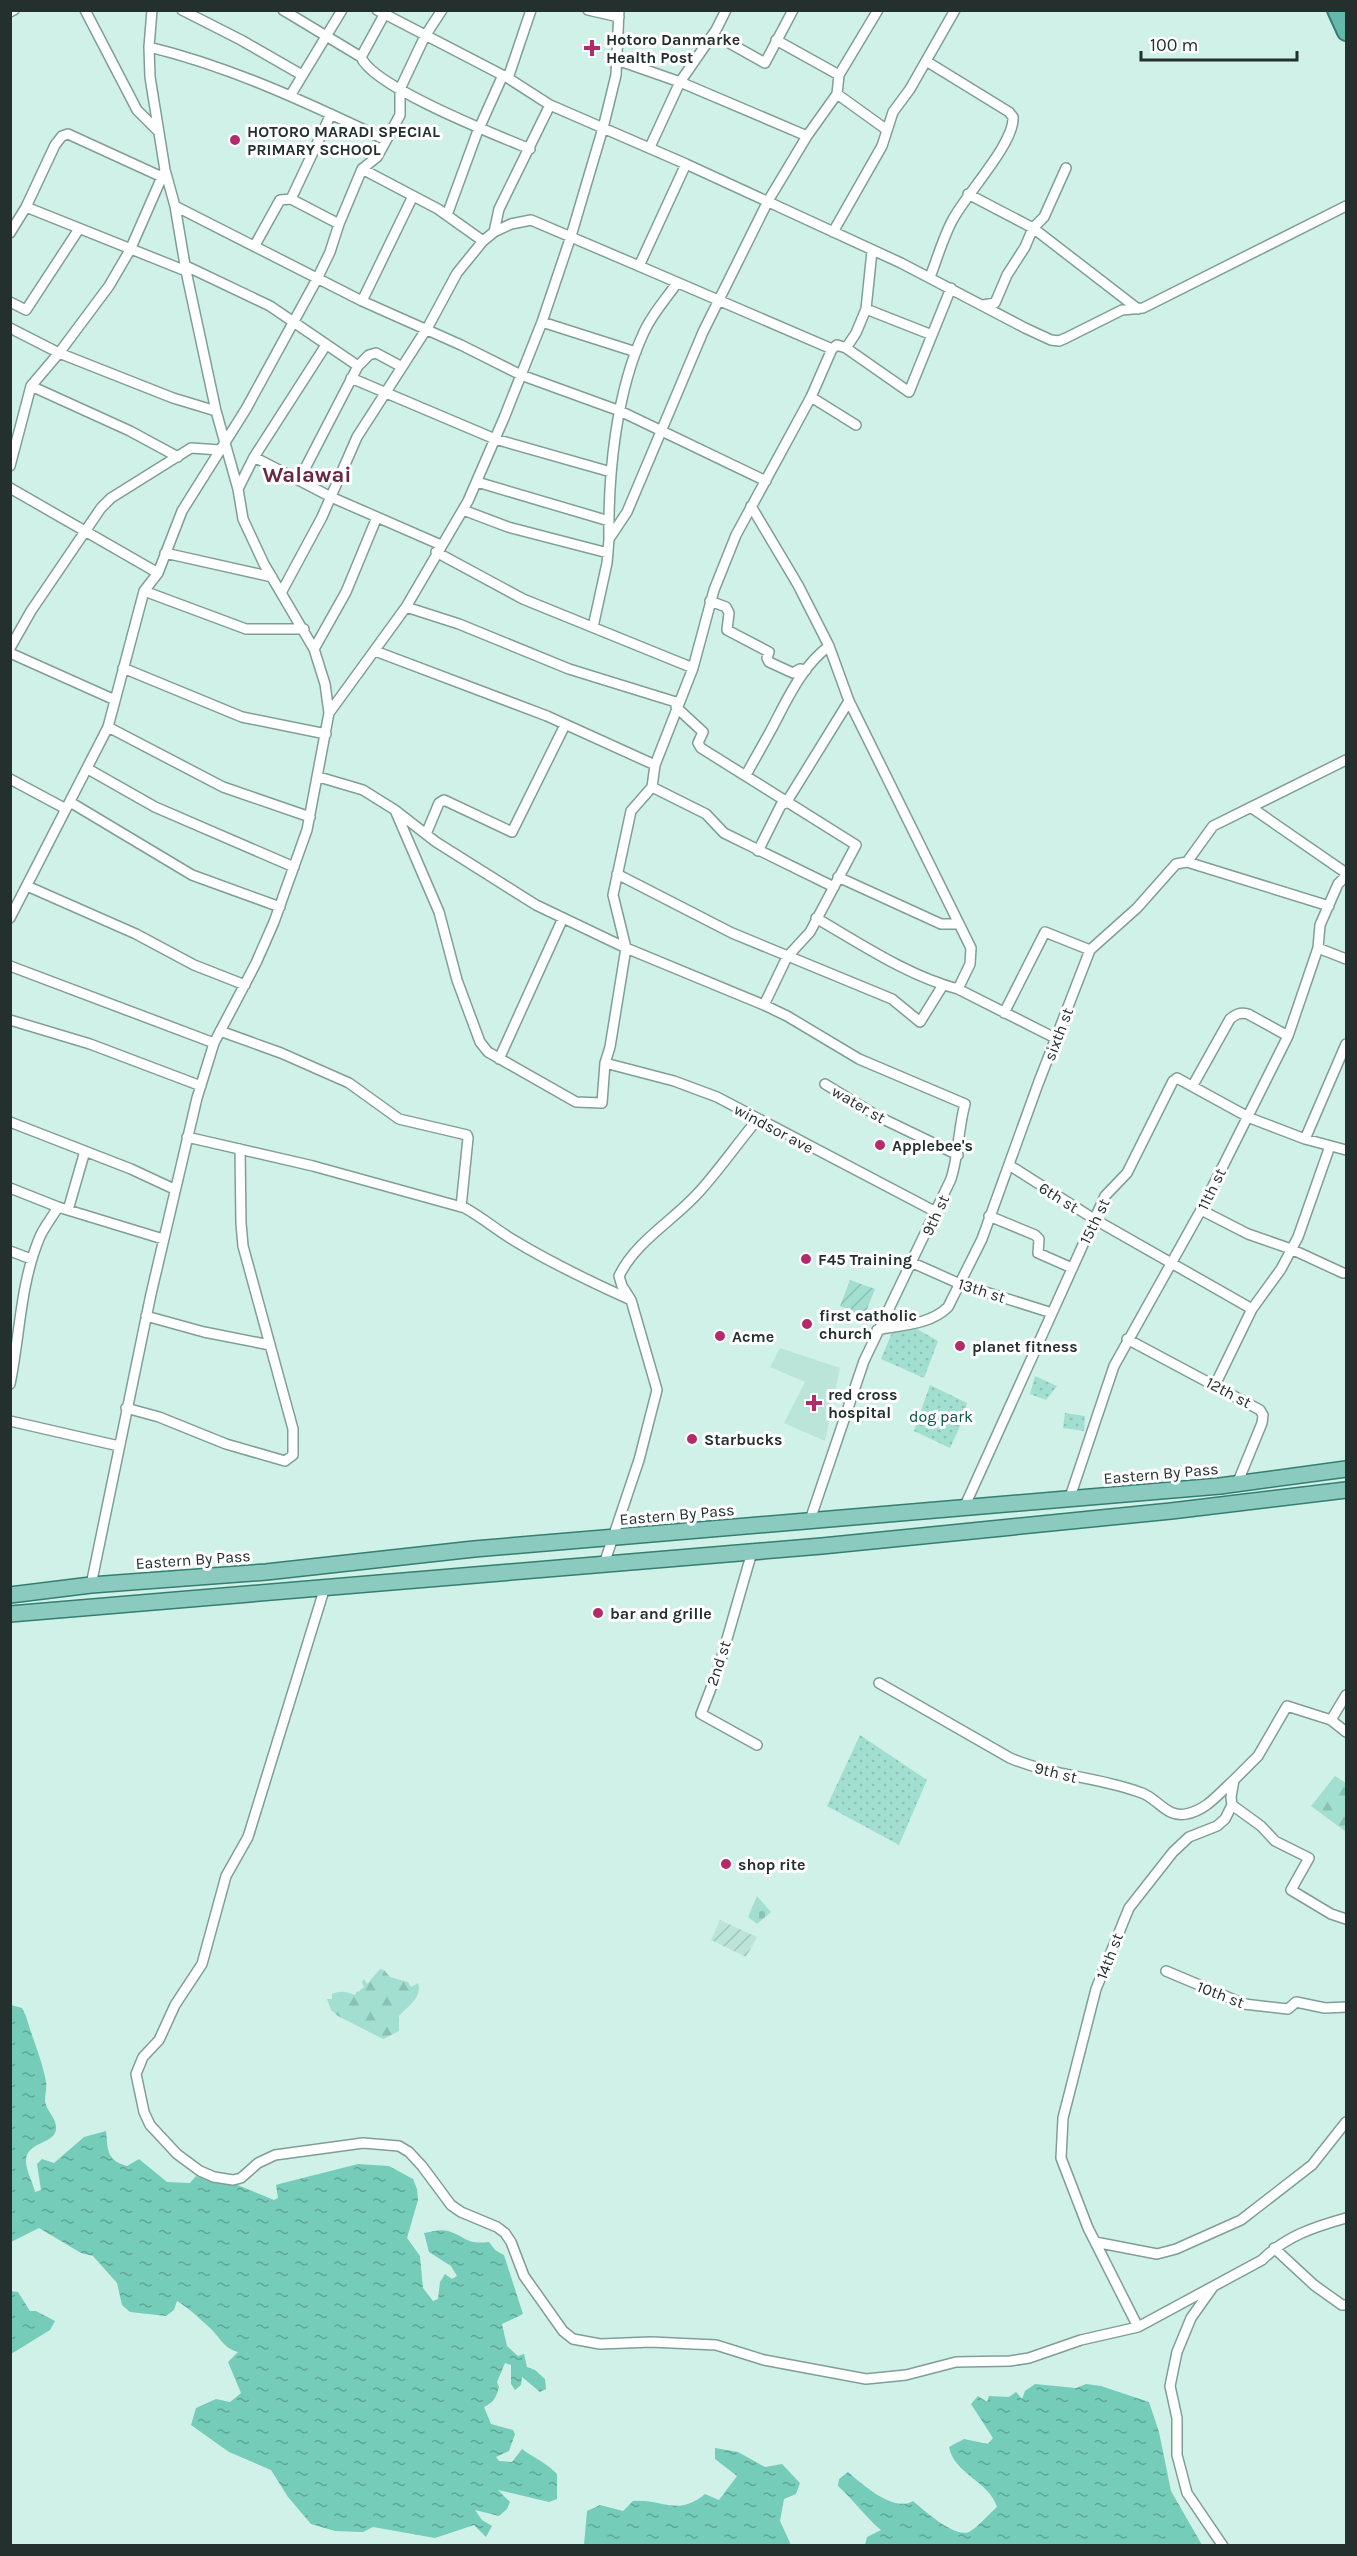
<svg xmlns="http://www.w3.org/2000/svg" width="1357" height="2556" font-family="Karla,sans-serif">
  <defs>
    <pattern id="industrial-furrows" width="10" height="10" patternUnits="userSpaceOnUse" patternTransform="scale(1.5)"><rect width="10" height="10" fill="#bce5da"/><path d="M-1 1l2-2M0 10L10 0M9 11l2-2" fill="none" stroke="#a1c5bb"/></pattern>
    <pattern id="forest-firs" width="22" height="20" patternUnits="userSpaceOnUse" patternTransform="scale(1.5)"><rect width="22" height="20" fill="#a2dfd1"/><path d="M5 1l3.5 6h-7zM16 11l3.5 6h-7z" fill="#8bc0b4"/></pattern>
    <pattern id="cemetery-stones" width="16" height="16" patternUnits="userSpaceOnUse" patternTransform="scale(1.5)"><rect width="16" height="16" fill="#a2dfd1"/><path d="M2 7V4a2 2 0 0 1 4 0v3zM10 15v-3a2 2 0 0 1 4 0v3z" fill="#8bc0b4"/></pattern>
    <pattern id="park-dots" width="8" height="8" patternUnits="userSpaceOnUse" patternTransform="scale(1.5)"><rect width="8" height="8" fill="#a2dfd1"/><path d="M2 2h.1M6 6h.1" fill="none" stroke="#8bc0b4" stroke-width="1.8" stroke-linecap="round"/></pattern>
    <pattern id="garden-furrows" width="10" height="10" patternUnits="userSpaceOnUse" patternTransform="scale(1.5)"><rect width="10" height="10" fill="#a2dfd1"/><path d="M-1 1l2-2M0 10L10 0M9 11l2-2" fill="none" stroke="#8bc0b4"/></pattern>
    <pattern id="water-ripples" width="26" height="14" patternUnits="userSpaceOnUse" patternTransform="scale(1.5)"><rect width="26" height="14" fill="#74ccb9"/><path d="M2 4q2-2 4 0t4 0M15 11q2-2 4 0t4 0" fill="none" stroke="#5fa697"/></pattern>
  </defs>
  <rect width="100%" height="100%" fill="#d0f1e8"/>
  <path fill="#bce5da" d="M780 1348 840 1368 825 1441 784 1423 805 1382 770 1367Z"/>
  <path fill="url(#industrial-furrows)" d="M720 1920 757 1937 746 1957 711 1940Z"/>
  <path fill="url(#forest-firs)" d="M1335 1776 1346 1783V1832L1311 1806Z
    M380 1969 384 1970 390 1977 408 1982 411 1987 418 1983C423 1997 408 2006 399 2016V2031L383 2039 338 2016 331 2010 327 1999H332V1994C340 1990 348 1992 355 1995L357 1991 358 1992 364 1987 362 1982 364 1979 367 1984Z"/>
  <path fill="url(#cemetery-stones)" d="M757 1896 771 1912 757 1924 748 1917Z"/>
  <path fill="url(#park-dots)" d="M898 1318 938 1341 924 1378 881 1359Z
    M1035 1376 1057 1386 1046 1400 1030 1394Z
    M930 1385 967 1403 962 1422 950 1448 914 1431Z
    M1065 1413 1085 1416 1084 1431 1063 1428Z
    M860 1735 927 1780 899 1845 827 1806Z"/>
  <path fill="url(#garden-furrows)" d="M850 1280 875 1289 864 1317 840 1306Z"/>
  <path fill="url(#water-ripples)" d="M11 2005 22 2008 26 2016C32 2038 42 2059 46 2082 47 2088 45 2094 45 2101 46 2110 55 2117 56 2126 58 2145 26 2140 26 2161 26 2170 33 2183 35 2192L41 2190 37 2164 42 2159 54 2163 84 2137 106 2131C108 2150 106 2160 127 2166L139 2159 167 2182 190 2183 196 2176 213 2182 235 2184 274 2200 278 2198 276 2185 283 2183 358 2164 389 2166 413 2179 417 2189 418 2200 407 2238 420 2256 423 2288 433 2301 438 2299 440 2282 445 2274 452 2279 457 2276 451 2266 429 2252 424 2233C431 2232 441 2229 448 2231 465 2236 466 2245 489 2242L495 2250 504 2255 523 2314 502 2324 507 2346 518 2356 524 2354 527 2367 535 2370 545 2379 546 2389 540 2392 522 2377 521 2385 515 2390 511 2384V2365L505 2363 497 2382 499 2387C496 2398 494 2402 484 2407L491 2424 513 2430 515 2434 509 2451 496 2457 499 2461 512 2462 522 2449C534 2458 547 2463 557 2474V2499L549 2502 498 2490 510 2502 507 2509 499 2516 475 2510 482 2520 492 2526 486 2537 474 2525 435 2538 373 2527 363 2532 335 2531 311 2524 288 2497 271 2470 229 2452 191 2425 196 2408 216 2399 230 2402 241 2393 228 2362 238 2352C223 2348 220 2337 210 2328 199 2318 190 2309 177 2301L174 2310 166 2316 130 2312 122 2305 117 2283 93 2256 81 2253 39 2228 11 2242Z
    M10 2291 18 2292 30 2311H36L55 2321 50 2330 11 2354Z
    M1035 2384 1076 2388 1086 2384 1101 2386 1149 2402 1159 2432 1171 2491 1202 2545H865L867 2537 881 2530C865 2517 854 2500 838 2486L839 2479 848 2472C862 2484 894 2513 913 2501 924 2510 954 2538 969 2532 976 2529 991 2512 997 2507 989 2481 954 2474 949 2447L964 2439 988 2444 993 2438 971 2404 978 2396 987 2402 989 2396 1009 2397 1016 2392 1022 2399 1025 2391Z
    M715 2448 738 2452 765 2467 782 2464 800 2483 796 2494 784 2499 780 2521 791 2545H584L587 2511 600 2505 623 2511 633 2501C664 2499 677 2517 705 2494L719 2500 737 2476 715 2459Z"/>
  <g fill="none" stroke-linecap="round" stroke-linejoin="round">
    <defs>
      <path id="minor" d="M85 10 137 110 159 132
        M182 10 241 40 302 75
        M283 10 361 57C373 87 496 135 530 149
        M377 10 508 78 550 105 686 164 901 263 1025 328 1051 340 1059 341 1066 338 1122 310 1143 308 1346 206
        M588 10 619 17
        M10 12 14 10
        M711 38 724 40 765 63 793 10
        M776 40 839 75
        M149 47C232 67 310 104 386 140
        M361 57 384 15
        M617 60 680 82 807 136
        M926 61 1009 112 1013 117C1015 143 965 195 952 221 943 238 937 259 930 277
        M508 78 531 10
        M837 94 887 130
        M290 96 342 10
        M331 114 291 199 339 224
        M650 147 680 82 716 30 726 10
        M686 164 639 266 832 349
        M362 169 438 209 483 241
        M968 194 1033 228 1138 309
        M175 206 362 301 461 345 521 375 620 411 766 481
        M26 207 186 271
        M447 215 477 133 503 75
        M494 232 499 209 550 105
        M833 232 882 146 893 112 910 89 955 10
        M10 233 26 207 55 145 62 136 68 134 162 177
        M255 245 280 200 291 199
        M186 266 270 306 358 366
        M362 301 413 196
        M10 302 26 310 79 229
        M983 305 995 303 1007 275 1025 247 1033 228 1044 217 1066 168
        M866 309 932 335
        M542 322 636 352
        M10 328 59 353 173 398 216 411
        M846 348 856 333 866 309 872 251
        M351 378 495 439 611 472
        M31 386 130 431 178 457
        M811 397 856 425
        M254 457 331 497 441 545
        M10 466 31 386 59 353 109 286 130 250 165 170
        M299 480 358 366 369 355 376 353 402 367
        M477 482 609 521
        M10 488 158 573
        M238 489 254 457 326 345
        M751 506 798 585 829 646 849 701 971 948 970 964 958 989
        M463 510 508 527 608 553
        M609 539C608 474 616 392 644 332 652 314 666 299 677 283
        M436 552 523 599 693 668
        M165 553 272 577
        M144 591 246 629H304
        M281 593 322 517 357 437 429 325 457 273 483 241 494 232 511 224 531 220 639 266
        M710 601 726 607 729 613 727 630 769 652 767 658 769 662 793 673 800 669 806 670
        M406 607 459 624 569 669 679 703
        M593 627 607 563 609 539 627 512 703 332 768 201 807 136 837 94 839 75 878 10
        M10 648 31 611 101 508 111 498 191 448 220 450
        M314 649 346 592 377 517
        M375 651 547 716 655 765
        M10 653 115 700
        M123 668 242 717 326 734
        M676 707 703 732 698 743 701 748 856 845 810 932 787 957 764 1005
        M329 713 406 607 468 501 504 418 542 322 571 236 603 128 616 75 619 10
        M108 727 223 787 310 817
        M88 769 155 807 294 867
        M746 775C754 760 763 745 771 730 787 700 801 667 829 646
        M319 777 363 790 395 810 436 842 536 905 626 948 764 1005 787 1016 859 1059 965 1104C958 1129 959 1154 951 1179L864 1361 810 1520
        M10 779 66 809
        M652 787 706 814 724 833 834 887
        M70 802 192 875 280 907
        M1252 808 1346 873
        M395 810 439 912 457 980 480 1042 488 1052 576 1102 602 1103 605 1063 610 1047 626 948 613 895 631 811 652 787 655 765 693 668 714 590 736 535 811 397 832 349 837 345 846 348 909 392 951 288
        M426 834 439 803 444 800 512 832 565 725
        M758 851 781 805 786 803 849 701
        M1187 862 1213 826 1346 760
        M617 874 732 933 892 999 920 1022 943 985
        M838 877 941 924H959
        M27 886 136 934 194 965 245 985
        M10 918 108 727 144 591 158 573 182 511 246 409 317 279 330 252 339 224 362 169 377 157 400 115V89L425 36 442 10
        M816 918C861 944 908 976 958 989L1057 1039
        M1318 948 1346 959
        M10 966 214 1043
        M1004 1013 1045 932 1090 950
        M10 1020 90 1044 201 1086
        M220 1031 281 1053 349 1083 399 1119 467 1135 468 1138 461 1207
        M499 1059 563 918
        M605 1063 674 1081 717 1097 936 1212
        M825 1084 879 1117 958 1155
        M1193 1085 1230 1019C1236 1014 1240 1012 1248 1014L1288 1036
        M10 1122 131 1169 174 1189
        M187 1137 313 1166 465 1208C483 1218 498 1231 515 1241 553 1264 591 1282 631 1300
        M1305 1139 1346 1044
        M1009 1165 1094 1219 1252 1309
        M10 1188 58 1207 163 1239
        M68 1210 85 1151
        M1201 1210 1248 1234 1291 1249 1343 1273
        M989 1216 1035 1235 1039 1239 1038 1253 1072 1268
        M10 1251 31 1259
        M913 1263 960 1284 1052 1313
        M146 1316 204 1332 270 1345
        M877 1330C901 1325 930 1325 948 1307L982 1239 1038 1084 1090 950 1137 908 1176 864 1187 862 1329 906
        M1127 1339 1260 1410 1263 1415 1262 1423 1237 1484
        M10 1384C20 1336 20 1285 39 1239 43 1228 52 1218 58 1207
        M1215 1385 1252 1309 1281 1269 1298 1237 1330 1146
        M126 1408 159 1417 226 1444 285 1461 293 1455V1429L243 1246 241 1223 240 1149
        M10 1421 119 1446
        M1069 1500 1114 1366 1201 1210 1288 1036 1318 948 1320 925 1338 884 1346 876
        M963 1510 1105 1196 1127 1173 1173 1081 1177 1078 1250 1118 1305 1139 1346 1150
        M752 1552 718 1670 701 1714 757 1745
        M604 1564 639 1460 657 1390 631 1300 622 1286 619 1276C636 1241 673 1221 699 1192 719 1170 737 1144 757 1120
        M91 1585 151 1294 197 1098 214 1043 256 963 274 922 307 830 329 713 325 684 314 649 264 564 243 519 238 489 216 411 186 271 175 206 165 170 150 77 149 47 152 10
        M325 1587 248 1837 226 1876 202 1964 175 2005 159 2040 143 2057 136 2074 144 2112 150 2125 177 2154 200 2171 214 2177 233 2180 241 2178 258 2163 275 2155 363 2143 399 2146 409 2152 422 2166 451 2205 461 2212 497 2227 505 2233 511 2242 524 2276 563 2331 573 2339 600 2344 651 2342 716 2345 764 2360 866 2379 906 2375 956 2362 1010 2361 1029 2358 1081 2340 1138 2327 1262 2260C1286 2236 1314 2227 1346 2218
        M879 1683 1010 1758C1052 1776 1100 1777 1142 1793 1158 1799 1167 1818 1186 1814 1207 1810 1219 1793 1234 1780
        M1331 1720 1346 1732
        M1232 1805 1261 1826 1275 1841 1309 1858 1291 1890 1331 1914 1346 1919
        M1166 1971 1244 2004 1288 2009 1296 2002 1325 2008 1346 2007
        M1095 2242 1157 2254 1176 2249 1241 2220 1312 2165 1346 2122
        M1274 2248 1314 2285 1342 2305H1346
        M1213 2287 1191 2318 1177 2352 1170 2386 1177 2418V2455L1187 2493 1223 2546
        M1138 2327 1088 2228 1061 2158 1063 2118 1096 1989 1129 1908 1173 1852 1189 1837 1217 1826 1225 1819 1232 1805 1231 1797 1234 1780 1258 1756 1287 1706 1331 1720 1346 1695"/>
      <path id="primary" d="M10 1595 91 1585 266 1572 474 1549 1220 1486 1346 1469
        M10 1614 822 1546 1171 1511 1346 1490"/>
      <path id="trunk" d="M1336 10 1346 32"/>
    </defs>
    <use href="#minor" stroke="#809e97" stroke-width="12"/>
    <use href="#primary" stroke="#357e70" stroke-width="18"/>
    <use href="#trunk" stroke="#357e70" stroke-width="20"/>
    <use href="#minor" stroke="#fff" stroke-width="9"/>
    <use href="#primary" stroke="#8bcbbf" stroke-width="15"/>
    <use href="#trunk" stroke="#64baaa" stroke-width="16"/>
  </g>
  <g fill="#b42b6a" stroke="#fff" stroke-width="2">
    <path d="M589 39h6v6h6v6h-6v6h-6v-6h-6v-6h6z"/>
    <circle cx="235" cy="140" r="6"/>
    <circle cx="880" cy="1145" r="6"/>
    <circle cx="806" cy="1259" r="6"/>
    <circle cx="807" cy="1324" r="6"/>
    <circle cx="720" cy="1336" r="6"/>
    <circle cx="960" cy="1346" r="6"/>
    <path d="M811 1394h6v6h6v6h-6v6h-6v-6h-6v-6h6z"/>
    <circle cx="692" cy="1439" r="6"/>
    <circle cx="598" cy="1613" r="6"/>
    <circle cx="726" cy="1864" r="6"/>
  </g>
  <g text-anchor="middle" stroke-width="6" stroke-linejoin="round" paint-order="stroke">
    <g font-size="16" font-weight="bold" fill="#23302d" stroke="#fff" text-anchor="start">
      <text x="606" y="45">Hotoro Danmarke<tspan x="606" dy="18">Health Post</tspan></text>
      <text x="247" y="137">HOTORO MARADI SPECIAL<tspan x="247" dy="18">PRIMARY SCHOOL</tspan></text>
      <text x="892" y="1151">Applebee's</text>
      <text x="818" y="1265">F45 Training</text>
      <text x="819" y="1321">first catholic<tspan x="819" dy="18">church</tspan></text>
      <text x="732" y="1342">Acme</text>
      <text x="972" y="1352">planet fitness</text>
      <text x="828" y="1400">red cross<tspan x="828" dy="18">hospital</tspan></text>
      <text x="704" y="1445">Starbucks</text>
      <text x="610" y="1619">bar and grille</text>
      <text x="738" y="1870">shop rite</text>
    </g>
    <g font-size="16" fill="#23302d" stroke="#fff">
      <text transform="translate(1058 1034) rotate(-69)" y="6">sixth st</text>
      <text transform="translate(859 1104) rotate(30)" y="6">water st</text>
      <text transform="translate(774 1128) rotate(28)" y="6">windsor ave</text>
      <text transform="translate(1211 1189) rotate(-64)" y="6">11th st</text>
      <text transform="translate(1059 1197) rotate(32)" y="6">6th st</text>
      <text transform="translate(935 1215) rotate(-65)" y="6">9th st</text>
      <text transform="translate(1094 1221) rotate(-64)" y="6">15th st</text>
      <text transform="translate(982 1290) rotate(18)" y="6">13th st</text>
      <text transform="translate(1229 1392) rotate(28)" y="6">12th st</text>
      <text transform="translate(1161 1473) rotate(-5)" y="6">Eastern By Pass</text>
      <text transform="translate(677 1514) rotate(-5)" y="6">Eastern By Pass</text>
      <text transform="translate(193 1559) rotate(-4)" y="6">Eastern By Pass</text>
      <text transform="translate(718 1663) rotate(-72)" y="6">2nd st</text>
      <text transform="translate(1056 1772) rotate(14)" y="6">9th st</text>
      <text transform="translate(1109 1956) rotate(-69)" y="6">14th st</text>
      <text transform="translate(1221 1994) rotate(21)" y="6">10th st</text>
    </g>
    <g font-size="16" fill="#025347" stroke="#fff">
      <text x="941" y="1422">dog park</text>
    </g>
    <g font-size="22" font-weight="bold" fill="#692741" stroke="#fff">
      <text x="307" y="482">Walawai</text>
    </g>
  </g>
  <rect width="1357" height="2556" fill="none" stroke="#23302d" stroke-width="24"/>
  <path d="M1141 51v9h156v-9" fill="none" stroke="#23302d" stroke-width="3"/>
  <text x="1150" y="51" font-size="18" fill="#23302d" stroke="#ffffff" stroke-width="4.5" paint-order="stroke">100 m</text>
</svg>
